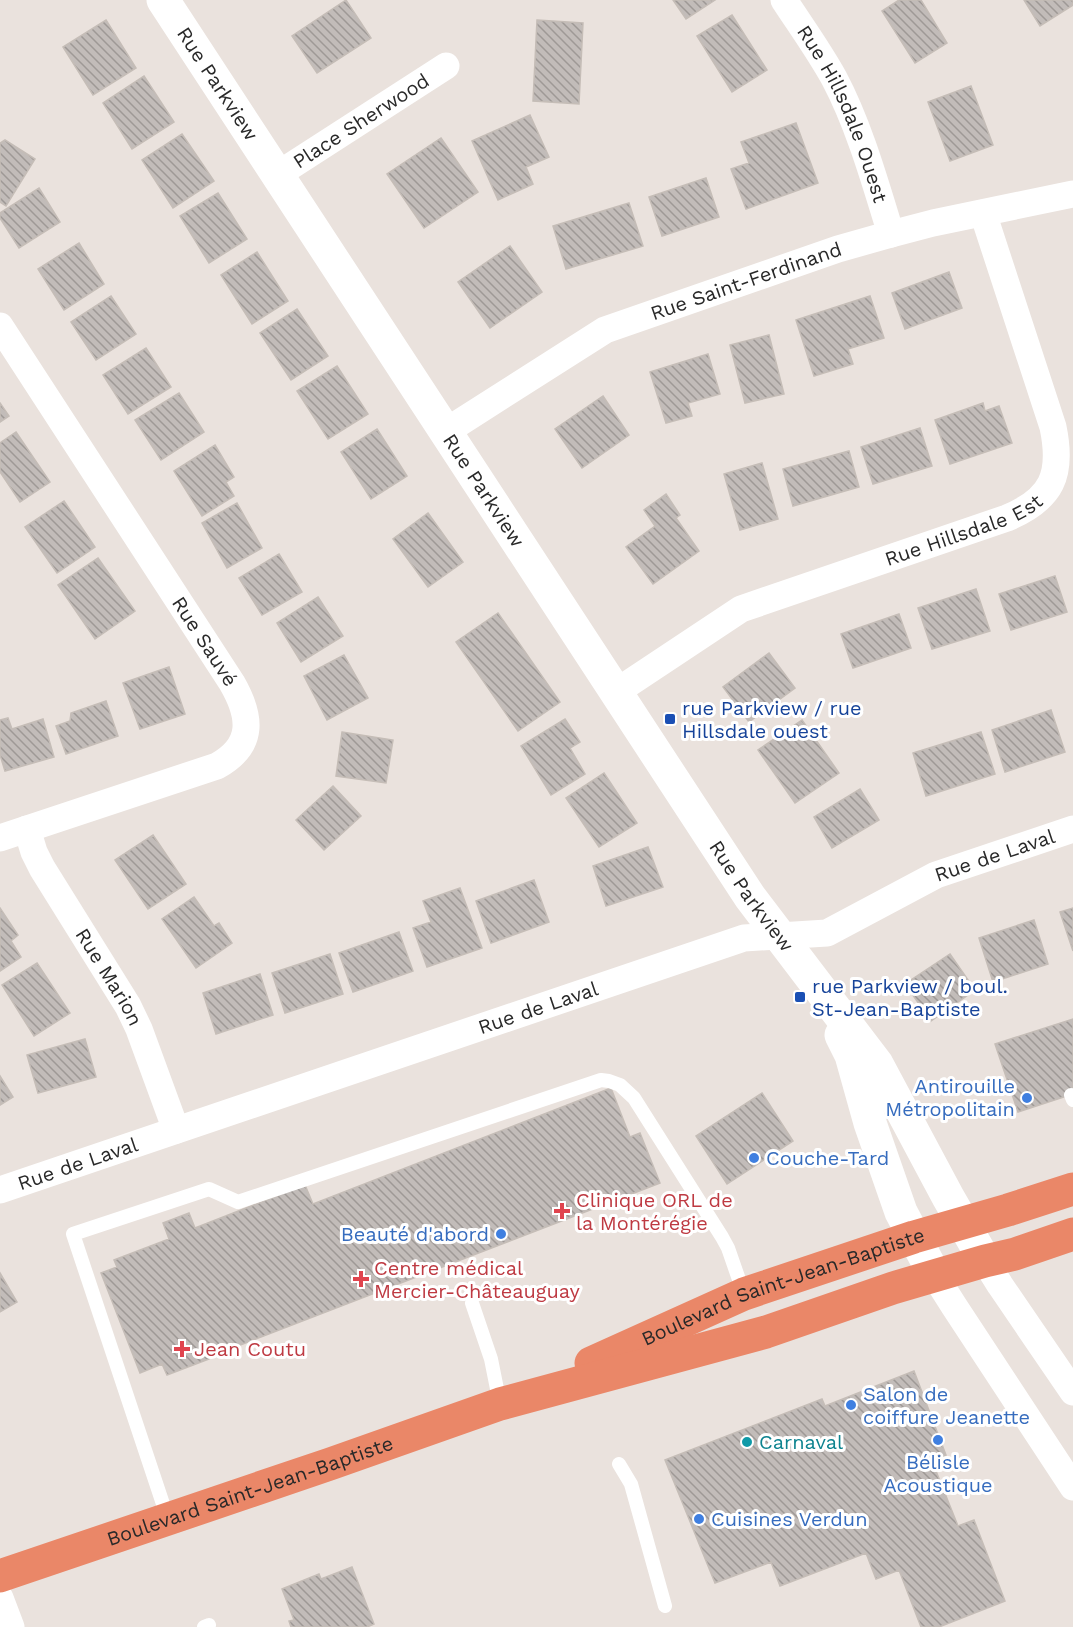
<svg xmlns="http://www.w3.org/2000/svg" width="1073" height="1627" font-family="'Work Sans',sans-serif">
  <defs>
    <pattern id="building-back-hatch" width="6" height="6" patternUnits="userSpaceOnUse" patternTransform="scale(1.5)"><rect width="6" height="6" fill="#c2bcb9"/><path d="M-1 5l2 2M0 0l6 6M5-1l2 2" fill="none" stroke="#9e9996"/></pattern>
  </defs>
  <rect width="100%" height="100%" fill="#eae2dd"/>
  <path fill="url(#building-back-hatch)" stroke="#c5bdb7" stroke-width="1.5" d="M346 0 371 38 317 73 292 36Z
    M673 0H715L686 19Z
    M899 0H921L947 43 915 63 882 11Z
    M1024 0H1073V5L1040 26Z
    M732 15 767 70 732 92 697 36Z
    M106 20 136 68 93 95 63 47Z
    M537 20 583 23 579 104 533 101Z
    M144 76 174 122 132 149 103 103Z
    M971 86 993 145 950 161 928 102Z
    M530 115 549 157 526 167 533 184 498 200 472 141Z
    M796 123 818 183 746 209 731 169 749 163 741 142Z
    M182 134 214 181 173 208 142 160Z
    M441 138 478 192 424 228 387 174Z
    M5 140 35 159 6 206 0 202V143Z
    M706 178 719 217 662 236 649 197Z
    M39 188 60 222 19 248 0 218V213Z
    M218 193 247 239 209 263 180 216Z
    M629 203 643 246 566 269 553 226Z
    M79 243 104 284 64 310 38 269Z
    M510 246 542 292 490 328 458 282Z
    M257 252 288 301 252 324 221 275Z
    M949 272 962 308 905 329 892 293Z
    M111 296 136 334 96 360 71 322Z
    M870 296 884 338 848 349 853 364 814 376 796 320Z
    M297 309 328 356 291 380 260 333Z
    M769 335 784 394 745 403 730 345Z
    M146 348 171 387 128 414 103 375Z
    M708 354 720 394 688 403 692 416 666 423 650 372Z
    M337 366 368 414 328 439 297 391Z
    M179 393 204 432 161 460 135 420Z
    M603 396 629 435 582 468 555 429Z
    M0 403 9 416 0 422Z
    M983 403 985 411 999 406 1012 443 950 464 935 420Z
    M920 428 932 466 873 484 861 447Z
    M377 429 407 476 371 499 341 452Z
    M16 432 50 482 20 502 0 472V443Z
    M215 445 234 477 226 482 234 496 202 516 174 471Z
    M849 451 859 487 793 506 783 469Z
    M762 463 778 519 740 530 724 474Z
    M666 494 680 515 676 518 699 551 653 584 626 547 655 526 644 510Z
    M64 501 95 547 57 573 25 527Z
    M237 503 262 548 227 568 202 523Z
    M428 513 463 562 428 587 393 539Z
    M279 554 302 592 262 615 239 578Z
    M98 558 135 611 95 639 58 585Z
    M1055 576 1067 612 1011 630 999 594Z
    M976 589 990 631 932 649 918 608Z
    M318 597 343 636 301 662 277 623Z
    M498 613 560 702 518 731 456 642Z
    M899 614 911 648 853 668 841 634Z
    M769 653 795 688 749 722 723 687Z
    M344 655 368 698 327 720 304 676Z
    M169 667 185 714 140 729 123 683Z
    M106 701 118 736 66 754 56 726 70 721 71 713Z
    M1051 710 1065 752 1005 772 992 730Z
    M8 718 12 729 43 719 54 757 5 771 0 755V720Z
    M565 719 580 742 570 748 585 774 551 795 521 746Z
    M802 720 839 773 795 803 758 750Z
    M342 732 393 740 386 783 336 776Z
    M981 732 995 774 926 796 913 753Z
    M604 773 637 823 599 847 566 798Z
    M333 786 361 816 324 850 296 820Z
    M860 789 879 820 832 848 814 817Z
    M153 835 186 884 148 909 115 860Z
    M648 847 663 887 606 906 593 866Z
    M534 880 549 922 491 943 476 901Z
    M460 888 482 948 427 967 413 928 431 922 423 901Z
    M194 897 214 926 219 923 232 943 196 968 162 919Z
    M0 908 18 935 11 941 21 957 0 971Z
    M1073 908V951L1060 912Z
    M1034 920 1048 964 993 982 979 938Z
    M399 932 413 971 353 992 339 953Z
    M330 954 343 994 285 1013 272 973Z
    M950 954 975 990 931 1021 905 984Z
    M37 963 70 1013 34 1036 2 985Z
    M260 974 273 1015 216 1034 203 993Z
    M1073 1019V1094L1018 1112 995 1044Z
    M85 1039 96 1077 38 1093 27 1055Z
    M0 1076 13 1097 0 1105Z
    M611 1088 630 1137 640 1133 660 1183 209 1357V1359L167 1375 162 1364 140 1373 101 1273 117 1267 114 1260 169 1239 163 1223 189 1213 195 1228 305 1185 313 1204Z
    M762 1093 793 1141 727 1184 696 1136Z
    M0 1273 17 1302 0 1312Z
    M914 1371 946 1455 932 1461 958 1526 974 1520 1005 1601 939 1627H921L899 1570 876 1579 866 1553 780 1586 771 1562 715 1583 665 1460 822 1399 825 1406Z
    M352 1567 374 1624 367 1627H291L289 1621 294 1620 282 1589 319 1574 321 1579Z"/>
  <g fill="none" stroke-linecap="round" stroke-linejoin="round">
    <path stroke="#fff" stroke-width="14" d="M1071 1095 1073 1100
      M472 1303 491 1359 500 1404
      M619 1464 631 1484 665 1606
      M168 1519 73 1234 209 1189 238 1202 601 1080 609 1081 620 1085 634 1098 722 1237 728 1248 744 1294
      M204 1627 209 1625"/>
    <g stroke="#fff" stroke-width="27">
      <path id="s1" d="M784 0C801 26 819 51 834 78 859 125 875 182 891 234"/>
      <path id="s2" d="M277 175 446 66"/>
      <path id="s3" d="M0 326 232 683C251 716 255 745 217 766L0 838"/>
      <path id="s4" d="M445 432 605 330 838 249 891 234 933 223 1073 194"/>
      <path id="s5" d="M616 692 741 609 1007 518C1052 499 1063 475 1053 427L983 213"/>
      <path id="s6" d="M27 829 34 852 42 868 128 1006 139 1029 176 1130"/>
      <path id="s7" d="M0 1190 744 938 827 933 936 875 1073 829"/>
      <path d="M985 1261 1000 1285 1073 1392"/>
      <path d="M935 1276 954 1306 1073 1487"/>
      <path d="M0 1598 11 1627"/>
    </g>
    <g stroke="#fff" stroke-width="33">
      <path id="s8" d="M163 0 750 897 877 1064 948 1197 985 1261"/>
      <path d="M841 1035 851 1055 870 1123 901 1212 935 1276"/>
    </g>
    <g stroke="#ea8768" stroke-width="33">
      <path id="s9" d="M591 1363 744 1294 914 1237 1008 1210 1073 1189"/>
      <path id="s10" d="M0 1576 330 1464 500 1404 766 1332 893 1288 985 1261 1015 1254 1073 1234"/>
    </g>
  </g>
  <g fill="#1a4fb4" stroke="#fff" stroke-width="2">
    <rect x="664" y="713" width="12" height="12" rx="3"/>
    <rect x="794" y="991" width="12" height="12" rx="3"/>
  </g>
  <g fill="#3f7fe0" stroke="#fff" stroke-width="2">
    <circle cx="1027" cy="1098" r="6"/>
    <circle cx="754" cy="1158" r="6"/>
    <circle cx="501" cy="1234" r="6"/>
    <circle cx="851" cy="1405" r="6"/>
    <circle cx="938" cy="1440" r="6"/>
    <circle cx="699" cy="1519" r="6"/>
  </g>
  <g fill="#e0444e" stroke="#fff" stroke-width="2">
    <path d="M559 1202h6v6h6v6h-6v6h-6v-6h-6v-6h6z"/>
    <path d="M358 1270h6v6h6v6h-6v6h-6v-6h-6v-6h6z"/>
    <path d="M179 1340h6v6h6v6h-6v6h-6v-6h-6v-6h6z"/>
  </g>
  <circle fill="#0f9aa8" stroke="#fff" stroke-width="2" cx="747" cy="1442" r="6"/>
  <g text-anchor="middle" stroke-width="6" stroke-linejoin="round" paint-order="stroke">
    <g font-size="20" fill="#292929" stroke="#fff">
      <text dy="7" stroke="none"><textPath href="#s8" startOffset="100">Rue Parkview</textPath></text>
      <text dy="7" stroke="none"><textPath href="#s1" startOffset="129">Rue Hillsdale Ouest</textPath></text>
      <text dy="7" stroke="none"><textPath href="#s2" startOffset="100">Place Sherwood</textPath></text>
      <text dy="7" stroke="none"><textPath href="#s4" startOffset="339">Rue Saint-Ferdinand</textPath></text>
      <text dy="7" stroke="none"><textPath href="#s8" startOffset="586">Rue Parkview</textPath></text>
      <text dy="7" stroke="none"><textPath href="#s5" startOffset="386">Rue Hillsdale Est</textPath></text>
      <text dy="7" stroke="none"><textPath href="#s3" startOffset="376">Rue Sauvé</textPath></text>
      <text dy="7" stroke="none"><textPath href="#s7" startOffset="1054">Rue de Laval</textPath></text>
      <text dy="7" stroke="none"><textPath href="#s8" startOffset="1072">Rue Parkview</textPath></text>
      <text dy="7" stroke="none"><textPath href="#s6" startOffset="170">Rue Marion</textPath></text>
      <text dy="7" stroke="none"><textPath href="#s7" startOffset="568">Rue de Laval</textPath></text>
      <text dy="7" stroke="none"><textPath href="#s7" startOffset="82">Rue de Laval</textPath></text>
      <text dy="7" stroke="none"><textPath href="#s9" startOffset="207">Boulevard Saint-Jean-Baptiste</textPath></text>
      <text dy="7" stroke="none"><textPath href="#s10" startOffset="264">Boulevard Saint-Jean-Baptiste</textPath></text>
    </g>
    <g font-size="20" fill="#164399" stroke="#fff" text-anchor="start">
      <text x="682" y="715">rue Parkview / rue<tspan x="682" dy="23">Hillsdale ouest</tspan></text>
      <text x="812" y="993">rue Parkview / boul.<tspan x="812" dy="23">St-Jean-Baptiste</tspan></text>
    </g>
    <g font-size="20" fill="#366cbe" stroke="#fff" text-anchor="start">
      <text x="1015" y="1093" text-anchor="end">Antirouille<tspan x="1015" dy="23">Métropolitain</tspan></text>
      <text x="766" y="1165">Couche-Tard</text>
      <text x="489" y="1241" text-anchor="end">Beauté d'abord</text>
      <text x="863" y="1401">Salon de<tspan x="863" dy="23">coiffure Jeanette</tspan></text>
      <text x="938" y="1469" text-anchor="middle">Bélisle<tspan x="938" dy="23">Acoustique</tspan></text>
      <text x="711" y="1526">Cuisines Verdun</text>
    </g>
    <g font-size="20" fill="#be3a42" stroke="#fff" text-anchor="start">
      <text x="576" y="1207">Clinique ORL de<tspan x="576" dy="23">la Montérégie</tspan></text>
      <text x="374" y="1275">Centre médical<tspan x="374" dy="23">Mercier-Châteauguay</tspan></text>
      <text x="194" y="1356">Jean Coutu</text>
    </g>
    <g font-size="20" fill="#0d838f" stroke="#fff" text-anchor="start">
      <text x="759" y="1449">Carnaval</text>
    </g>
  </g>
</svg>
